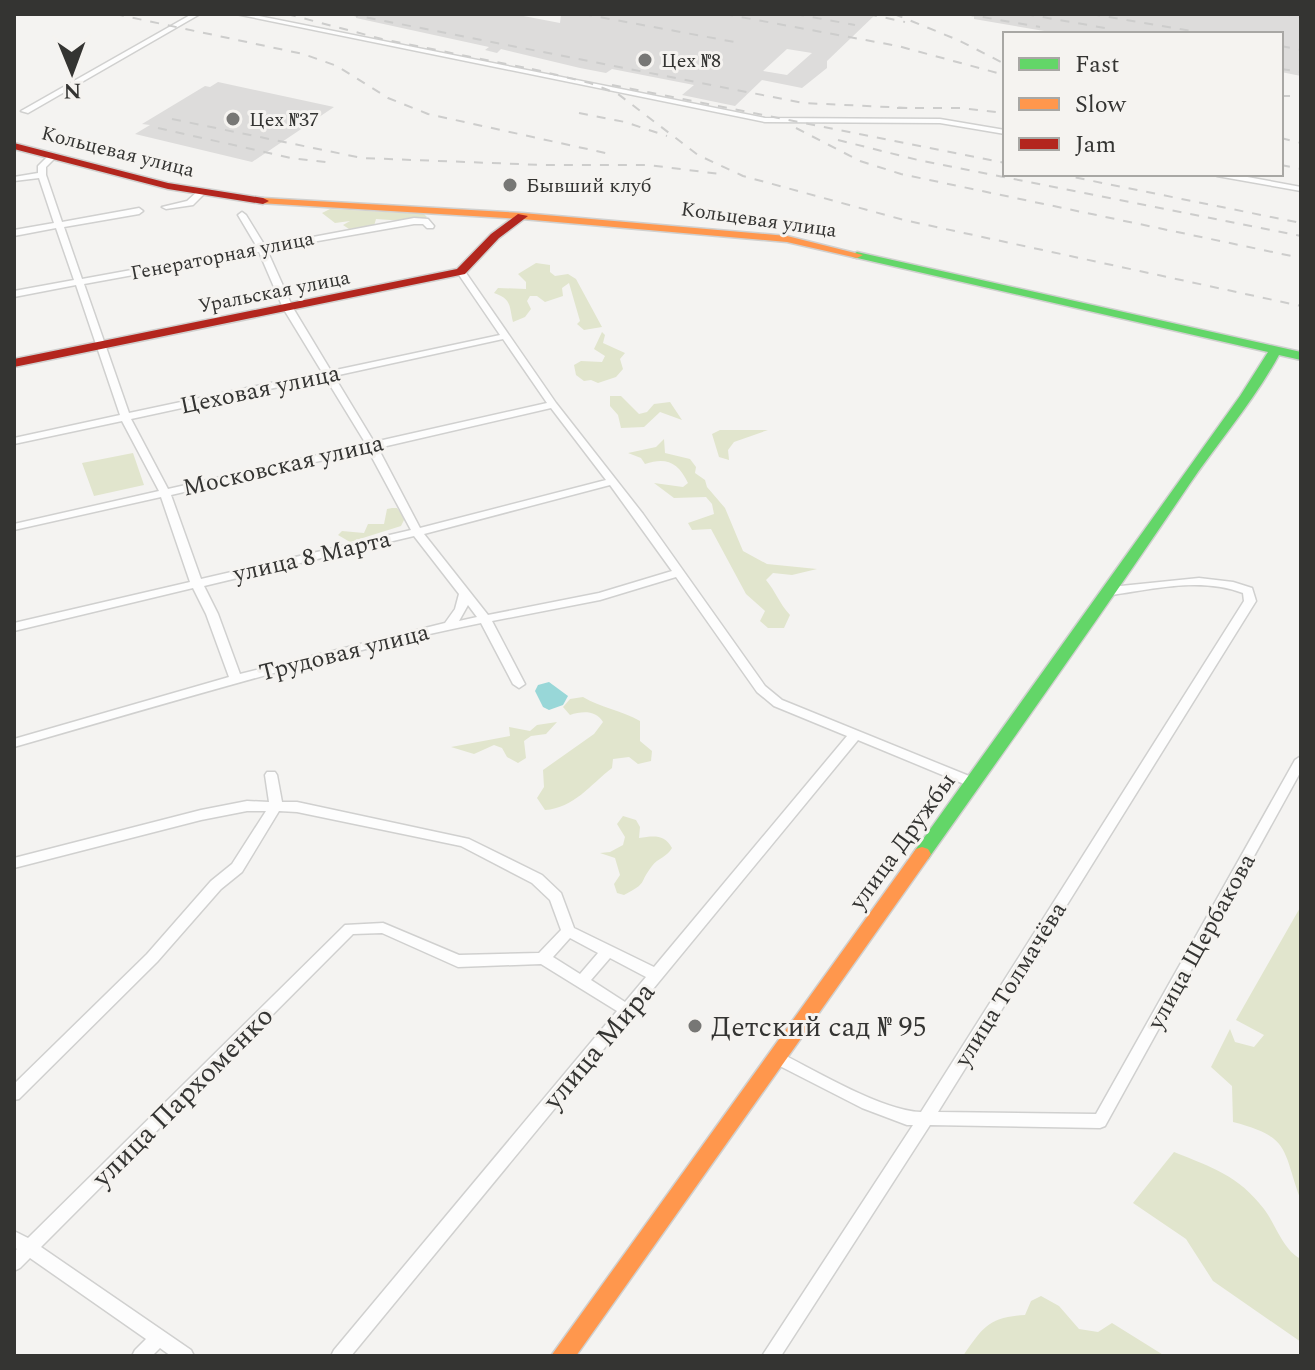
<svg xmlns="http://www.w3.org/2000/svg" width="1315" height="1370" font-family="Spectral,serif">
  <rect width="100%" height="100%" fill="#f4f3f1"/>
  <path fill="#e1e5cd" d="M330 209 424 214 427 217 419 222 376 219 374 226 349 229 343 225 350 221 335 223 322 213Z
    M536 263 550 265V272L555 276 568 274 576 279 602 327 584 330 577 324 580 321 569 283 562 288 563 296 545 302 537 296H530L527 301 531 309 525 317 513 322C509 306 512 299 494 293L498 288 526 289V282L518 274Z
    M602 332 605 335 603 343 625 353 620 359 623 369 616 377 598 383 591 380 584 381 576 375 574 365 581 361 602 362 605 356 594 349Z
    M610 396H621L639 414 647 412 654 404 670 402 682 420 660 412 644 427 621 428 618 415 610 406Z
    M720 430H768L734 442 728 450 729 460 719 457 712 434Z
    M664 439 665 453 690 459 696 467 695 473 705 480 707 487 725 508 743 551 767 564 817 569 792 575 773 573 766 580C776 592 779 603 790 615L784 628H768L760 621 765 611 746 594 711 529 692 530 688 523 714 514 712 504 706 497 674 498 654 483 683 487 688 483C678 462 666 457 645 464L641 458 628 453 656 447Z
    M133 453 144 485 94 496 82 463Z
    M392 508H397L405 518 401 526 350 542 338 535 342 531 364 533 368 524H384L387 509Z
    M583 697C601 708 621 710 640 721V741L652 751 651 761 638 764 629 757 613 759 612 768C590 785 574 808 545 810L537 798 544 787 543 770 594 734 603 722C596 710 582 711 570 715L563 707 570 699Z
    M557 722 546 734 531 736 524 741 526 758 518 763 507 757 502 748 494 745 474 754 451 747 510 736 509 727 530 731 537 725Z
    M623 816 636 820 640 827 639 838C654 836 664 834 672 848 667 857 658 858 652 866 638 884 649 882 624 895L617 893 614 884 620 875 615 858 600 853 610 852 623 845 625 837 617 824Z
    M1301 906V1201C1282 1149 1291 1137 1233 1122L1232 1086 1211 1067 1230 1029 1235 1042 1254 1047 1264 1035 1236 1020Z
    M1174 1152C1211 1167 1238 1175 1264 1209 1276 1225 1283 1250 1301 1259V1342L1213 1281 1186 1239 1133 1203Z
    M1041 1296 1059 1306 1079 1329 1098 1332 1112 1323 1165 1356H963C983 1327 989 1317 1025 1315L1031 1301Z"/>
  <path fill="#98d7d8" d="M549 682 568 696 563 705 549 710 543 707 535 691 538 685Z"/>
  <path fill="#dddcdb" fill-rule="evenodd" d="M356 14H513L560 23 561 14H876L827 61V68L802 88 762 80 735 106 682 95 694 85 612 69 606 73 580 68 501 49 497 53 485 50 489 47 356 18ZM787 49 812 53 787 75 763 71Z
    M974 14H1301V76L1281 72V34H1062L974 19Z
    M218 82 334 107 252 162 135 134 150 125 142 124 205 86 210 87Z"/>
  <g fill="none" stroke-linecap="round" stroke-linejoin="round">
    <defs>
      <path id="street" d="M192 14H200L28 113 21 111Z
        M236 14H249L765 118 940 119 1005 130V134L940 123 765 122Z
        M50 154 57 156 46 167V175L62 222 139 208 143 211 139 214 64 227 82 279 257 247 238 215 242 212 246 215 265 246 414 218 428 219 434 226 433 228H427L423 224H414L267 250 293 308 331 371 500 335 457 272 458 270H464L556 403 643 514 765 686 782 700 979 780 980 783 979 786H969L858 740 351 1356H331L334 1350 617 1011 541 964 458 967 382 933 353 934 41 1247 191 1350 194 1356H171L160 1348 152 1356H132L135 1350 146 1339 30 1258 20 1268 14 1271V1252L17 1249 14 1247V1231L28 1238 345 925 383 923 459 955 539 953 561 930 550 900 532 883 461 846 297 812 279 811 242 872 221 889 157 962 19 1099 14 1100V1084L147 954 211 881 232 864 266 811H247L201 820 14 868V858L201 810 247 801 269 802 265 775 267 772H275L277 775 282 802H297L469 839 542 875 561 893 574 928 654 967 847 736 774 706 757 692 676 577 600 600 492 621 525 684 519 688 513 684 481 623C323 655 169 703 14 747V739L229 677 206 614 193 588 14 631V623L190 582 161 497 14 530V524L159 491 122 421 14 444V438L120 415 76 285 14 297V291L74 280 56 228 14 236V230L54 223 39 178 14 181V177L38 173V166ZM259 252 283 308 322 372 129 413 84 284ZM503 339 547 403 374 442 334 376ZM325 377 366 444 168 489 131 419ZM551 408 606 480 420 528 378 448ZM368 450 411 530 201 579 171 495ZM610 485 672 571 599 593 488 615 424 534ZM414 536 459 594 455 609 445 623 240 674 218 614 204 586ZM468 605 477 617 459 621ZM570 938 598 953 580 974 553 957ZM610 958 646 977 625 1002 591 980Z
        M1213 174H1231L1301 187V191L1217 176Z
        M199 190 206 192 193 205 166 209 162 207 187 201Z
        M1199 578 1233 582 1252 588 1256 601 938 1112 1096 1114 1295 760 1301 756V771L1105 1126 1100 1128 930 1125 781 1356H762L913 1125H907L862 1108 772 1062 770 1058 772 1054 777 1052 782 1054C818 1072 883 1111 921 1112L1244 601 1243 593C1200 577 1155 589 1111 595L1105 591 1111 587Z"/>
      <path id="fast" d="M857 252 1301 352V360L1279 355C1254 401 1219 441 1189 485 1104 611 1016 735 928 859H916L913 854 916 849 1240 396 1268 352 853 257 851 255Z"/>
      <path id="slow" d="M263 198 522 213 787 236 863 255 857 258 787 242 522 219 259 203V199Z
        M922 847 928 849 931 854 928 859 576 1356H551L916 849Z"/>
      <path id="jam" d="M14 143 168 183 263 198 269 201 263 204 168 189 14 149Z
        M518 214 528 216 499 238 465 274 14 367V359L457 269 491 234Z"/>
    </defs>
    <use href="#street" stroke="#d0d0cf" stroke-width="3"/>
    <use href="#fast" stroke="#d0d0cf" stroke-width="3"/>
    <use href="#slow" stroke="#d0d0cf" stroke-width="3"/>
    <use href="#jam" stroke="#d0d0cf" stroke-width="3"/>
    <use href="#street" fill="#fdfdfd" fill-rule="evenodd"/>
    <use href="#fast" fill="#63d668" fill-rule="evenodd"/>
    <use href="#slow" fill="#ff974d" fill-rule="evenodd"/>
    <use href="#jam" fill="#b3261e" fill-rule="evenodd"/>
    <path stroke="#cdcdcc" stroke-width="2" stroke-dasharray="9 9" stroke-linecap="butt" d="M115 14 303 54 337 66 388 98 428 114 610 154
      M287 14 382 39 541 71
      M349 14 803 103 909 108
      M583 14 740 43
      M724 14 898 46 1005 75
      M795 14 855 25
      M868 14 905 22
      M894 14 958 40 1005 64
      M965 14 1040 27
      M1025 14 1105 28
      M1091 14 1209 34
      M1281 14 1301 17
      M1281 46 1301 50
      M532 69 590 83 618 94 698 155 743 176 904 220 1301 306
      M1281 69 1301 72
      M612 85 1005 163
      M1281 96H1301
      M897 108H960L1005 113
      M579 113 625 122 667 136
      M172 119 362 158 544 165H648L720 174
      M158 128 291 158 333 163
      M796 128 860 161 901 174 1301 258
      M1281 138 1301 143
      M838 140 918 160 1301 236
      M1281 165 1301 169
      M1058 174 1301 223"/>
  </g>
  <g fill="#777775" stroke="#f5f3f0" stroke-width="3">
    <circle cx="645" cy="60" r="8"/>
    <circle cx="233" cy="119" r="8"/>
    <circle cx="510" cy="185" r="8"/>
    <circle cx="695" cy="1026" r="8"/>
  </g>
  <g text-anchor="middle" stroke-width="6" stroke-linejoin="round" paint-order="stroke">
    <g font-size="20" fill="#343432" stroke="#f5f3f0" text-anchor="start">
      <text x="661" y="67">Цех №8</text>
      <text x="249" y="126">Цех №37</text>
      <text x="526" y="192">Бывший клуб</text>
    </g>
    <g font-size="20" fill="#343432" stroke="#f5f3f0">
      <text transform="translate(118 151) rotate(14)" y="7">Кольцевая улица</text>
      <text transform="translate(759 219) rotate(8)" y="7">Кольцевая улица</text>
      <text transform="translate(222 255) rotate(-11)" y="7">Генераторная улица</text>
      <text transform="translate(274 291) rotate(-11)" y="7">Уральская улица</text>
    </g>
    <g font-size="24" fill="#343432" stroke="#f5f3f0">
      <text transform="translate(260 389) rotate(-12)" y="8">Цеховая улица</text>
      <text transform="translate(283 465) rotate(-13)" y="8">Московская улица</text>
      <text transform="translate(312 556) rotate(-13)" y="8">улица 8 Марта</text>
      <text transform="translate(344 652) rotate(-14)" y="8">Трудовая улица</text>
      <text transform="translate(902 841) rotate(-54)" y="8">улица Дружбы</text>
      <text transform="translate(1201 941) rotate(-61)" y="8">улица Щербакова</text>
      <text transform="translate(1010 984) rotate(-58)" y="8">улица Толмачёва</text>
    </g>
    <g font-size="28" fill="#343432" stroke="#f5f3f0" text-anchor="start">
      <text x="711" y="1036">Детский сад № 95</text>
    </g>
    <g font-size="28" fill="#343432" stroke="#f5f3f0">
      <text transform="translate(598 1045) rotate(-50)" y="10">улица Мира</text>
      <text transform="translate(182 1096) rotate(-45)" y="10">улица Пархоменко</text>
    </g>
  </g>
  <rect width="1315" height="1370" fill="none" stroke="#343432" stroke-width="32"/>
  <rect x="1003" y="32" width="280" height="144" fill="#f5f3f0" stroke="#a8a7a4" stroke-width="2"/>
  <rect x="1019" y="58" width="40" height="12" fill="#63d668" stroke="#a8a7a4" stroke-width="2"/>
  <text x="1075" y="72" font-size="24" fill="#343432">Fast</text>
  <rect x="1019" y="98" width="40" height="12" fill="#ff974d" stroke="#a8a7a4" stroke-width="2"/>
  <text x="1075" y="112" font-size="24" fill="#343432">Slow</text>
  <rect x="1019" y="138" width="40" height="12" fill="#b3261e" stroke="#a8a7a4" stroke-width="2"/>
  <text x="1075" y="152" font-size="24" fill="#343432">Jam</text>
  <g transform="translate(72 72) rotate(179)" stroke="#f5f3f0" stroke-width="6" paint-order="stroke">
  <path d="M0-6L14 30L0 20L-14 30Z" fill="#343432"/>
  <text y="-12" font-size="22" font-weight="bold" text-anchor="middle" fill="#343432">N</text>
  </g>
</svg>
